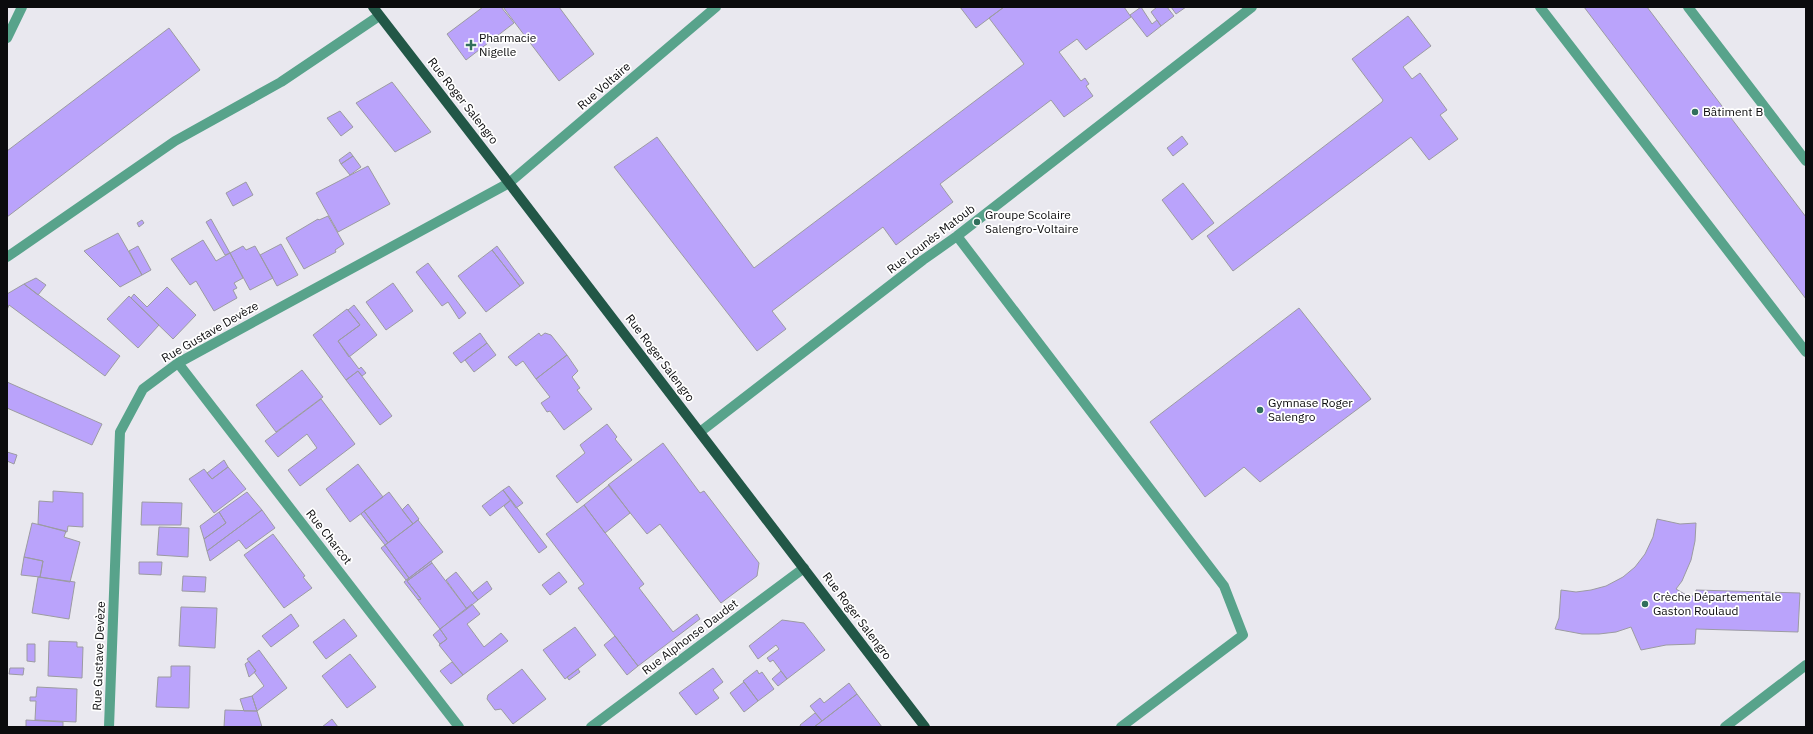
<svg xmlns="http://www.w3.org/2000/svg" width="1813" height="734" font-family="'IBM Plex Sans',sans-serif">
  <rect width="100%" height="100%" fill="#e9e8ef"/>
  <path fill="#baa3fb" stroke="#9c9ba2" d="M483 7H501L514 23 466 60 447 34Z
    M503 7H559L594 54 559 81Z
    M960 7H1004L976 28Z
    M1004 7H1124L1131 17 1086 50 1077 39 1059 52 1081 81 1085 78 1089 84 1086 86 1093 96 1064 117 1051 100 940 184 953 202 896 245 883 227 772 311 786 329 757 351 614 167 657 137 754 268 1024 64 989 18Z
    M1141 7 1152 24 1157 20 1161 26 1147 37 1130 15Z
    M1157 7H1167L1174 16 1161 26 1151 12Z
    M1171 7H1186L1176 14Z
    M1584 7H1647L1806 217V299Z
    M1408 16 1431 46 1403 67 1412 79 1420 73 1447 110 1440 115 1458 139 1429 160 1411 137 1233 271 1207 236 1382 102 1383 100 1352 59Z
    M169 28 200 70 7 217V151Z
    M392 82 431 132 395 152 356 103Z
    M340 111 353 127 341 136 327 118Z
    M1182 136 1188 144 1173 156 1167 148Z
    M350 152 353 156 341 164 339 160Z
    M353 156 361 167 350 175 341 164Z
    M368 166 390 204 338 232 316 193Z
    M246 182 253 195 233 206 226 193Z
    M1183 183 1214 223 1192 240 1162 200Z
    M328 216 344 244 335 250 336 252 304 269 286 238 318 219 319 220Z
    M211 219 230 253 225 255 206 222Z
    M142 220 144 223 139 227 137 223Z
    M118 233 142 275 120 287 84 251Z
    M203 240 216 261 230 253 243 278 234 283 237 288 233 290 237 298 214 311 196 281 190 285 171 259Z
    M281 244 298 275 277 286 260 255Z
    M138 246 151 270 142 275 129 251Z
    M243 246 246 250 255 246 273 278 250 290 230 253Z
    M497 246 524 283 520 286 492 250Z
    M492 250 520 286 486 312 458 276Z
    M428 263 466 313 459 319 448 302 442 306 416 272Z
    M36 278 46 285 38 295 24 284Z
    M393 283 413 311 386 330 366 302Z
    M24 284 120 356 105 376 9 305 7 310V294Z
    M167 287 196 315 173 339 131 298 134 294 147 307Z
    M129 296 159 325 138 348 107 319Z
    M354 305 377 335 349 357 338 341 360 325 348 310Z
    M1299 308 1371 399 1260 482 1244 467 1205 497 1150 422Z
    M347 309 360 325 338 341 359 369 361 367 366 373 362 376 358 371 346 380 313 335Z
    M480 333 487 343 461 363 453 353Z
    M539 333 541 336 545 333 551 335 567 355 536 379 523 361 516 366 508 357Z
    M487 343 496 355 474 372 465 360Z
    M567 355 578 371 572 377 580 388 577 390 592 409 564 430 550 411 547 412 541 403 550 397 536 379Z
    M302 370 323 397 276 432 256 405Z
    M358 371 392 416 380 425 346 380Z
    M7 382 102 424 92 445 7 408Z
    M321 399 355 444 300 486 288 470 317 448 307 434 278 457 265 441Z
    M607 424 617 437 615 439 632 460 577 503 556 476 585 453 580 445Z
    M663 443 700 493 704 491 759 563 757 576 721 603 660 524 647 534 608 485Z
    M7 452 17 455 14 464 7 461Z
    M224 460 228 467 212 479 207 473Z
    M358 464 383 497 350 522 326 489Z
    M228 467 246 489 214 513 189 479 204 469 212 479Z
    M609 485 630 513 605 533 584 505Z
    M509 486 523 503 516 508 503 490Z
    M503 490 511 500 490 516 482 506Z
    M53 491 83 493V527L68 526 67 532 38 524 39 501 53 502Z
    M247 492 262 510 207 551 204 539 226 523 219 512Z
    M389 492 413 524 388 543 364 511Z
    M511 500 547 547 539 553 504 506Z
    M142 502 182 503 181 525H141Z
    M408 504 419 519 413 524 402 510Z
    M584 505 644 584 639 588 673 632 697 614 700 619 638 666 578 588 584 584 546 534Z
    M262 510 275 528 246 549 239 540 210 561 207 551Z
    M364 511 388 543 385 545 361 514Z
    M219 512 226 523 204 539 200 526Z
    M1657 519 1680 524 1696 523 1695 541 1691 560 1682 581 1676 589 1688 596H1696V590L1800 593 1798 632 1696 629 1695 644 1666 645 1641 650 1631 627 1616 632 1599 634H1582L1555 629 1559 618 1561 590 1576 592 1591 590 1606 586 1623 577 1635 567 1645 554 1653 537Z
    M418 520 443 552 409 578 385 545Z
    M32 523 66 531 64 537 80 542 70 582 40 577 43 561 24 557Z
    M159 527 189 528 188 557 157 555Z
    M273 534 305 576 303 577 312 588 284 608 244 555Z
    M385 545 409 578 406 580 381 548Z
    M24 557 43 561 40 577 21 575Z
    M431 561 432 563 407 581 421 599 418 600 404 582Z
    M139 562H162L161 575 139 574Z
    M432 563 467 609 440 629 418 600 421 599 407 581Z
    M456 572 478 600 467 609 446 580Z
    M559 572 567 582 550 595 542 585Z
    M183 576 206 577 205 592 182 591Z
    M38 577 75 582 69 619 32 613Z
    M487 581 492 589 478 600 472 593Z
    M472 604 480 614 467 624 484 647 501 633 508 641 463 675 439 645 447 639 440 629Z
    M181 607 217 608 215 648 179 646Z
    M291 614 299 626 271 647 262 636Z
    M344 619 357 636 326 659 313 642Z
    M782 620 804 623 825 650 787 679 773 660 770 662 767 658 779 649 776 645 758 659 749 646Z
    M575 627 596 655 565 679 543 650Z
    M440 629 447 639 440 644 433 635Z
    M615 636 638 666 627 675 604 645Z
    M49 641 77 642V647H83L82 678 48 676Z
    M27 644H35V662L27 661Z
    M259 650 287 688 257 711 252 696 264 686 254 672 256 671 247 659Z
    M350 654 376 687 347 708 322 676Z
    M249 661 256 671 249 677 245 664Z
    M452 662 463 675 451 684 440 671Z
    M171 666H190L189 708 156 707 158 677H171Z
    M10 668H24L23 675 9 674Z
    M713 668 723 682 713 690 719 698 696 715 679 693Z
    M522 669 546 699 513 724 501 709 495 710 487 699 488 695Z
    M578 669 580 672 569 680 567 677Z
    M757 670 759 674 762 672 774 689 758 701 743 681Z
    M781 671 787 679 778 686 772 679Z
    M744 682 758 701 744 712 730 693Z
    M849 683 857 694 822 721 810 706 820 698 824 703Z
    M37 687 77 689 76 722 35 720 36 701H30V697H36Z
    M857 694 882 727H814L822 721Z
    M252 696 257 711H244L240 699Z
    M225 710 257 711 262 727H224Z
    M815 713 822 721 814 727H801L800 725Z
    M332 719 338 727H322Z
    M26 720 63 722V727H26Z"/>
  <g fill="none" stroke-linecap="round" stroke-linejoin="round">
    <path stroke="#58a38b" stroke-width="10" d="M1540 7 1806 352
      M1688 7 1806 161
      M7 38 22 7
      M957 236 1224 586 1243 635 1121 727
      M7 257 175 141 281 82 379 16
      M178 363 459 727
      M700 432 923 260 957 236 1252 7
      M109 727 120 432 143 389 178 363 509 183 716 7
      M591 727 804 568
      M1725 727 1806 665"/>
    <path stroke="#225747" stroke-width="10" d="M373 7 509 183 925 727"/>
  </g>
  <g fill="#316f5c" stroke="#fff" stroke-width="1.5">
    <path d="M469 39h4v4h4v4h-4v4h-4v-4h-4v-4h4z"/>
    <circle cx="1695" cy="112" r="4"/>
    <circle cx="977" cy="222" r="4"/>
    <circle cx="1260" cy="410" r="4"/>
    <circle cx="1645" cy="604" r="4"/>
  </g>
  <g text-anchor="middle" stroke-width="3.5" stroke-linejoin="round" paint-order="stroke">
    <g font-size="12" fill="#0b0b0d" stroke="#fff" text-anchor="start">
      <text x="479" y="42">Pharmacie<tspan x="479" dy="14">Nigelle</tspan></text>
      <text x="1703" y="116">Bâtiment B</text>
      <text x="985" y="219">Groupe Scolaire<tspan x="985" dy="14">Salengro-Voltaire</tspan></text>
      <text x="1268" y="407">Gymnase Roger<tspan x="1268" dy="14">Salengro</tspan></text>
      <text x="1653" y="601">Crèche Départementale<tspan x="1653" dy="14">Gaston Roulaud</tspan></text>
    </g>
    <g font-size="12" fill="#0b0b0d" stroke="#fff">
      <text transform="translate(604 86) rotate(-41)" y="4">Rue Voltaire</text>
      <text transform="translate(463 101) rotate(52)" y="4">Rue Roger Salengro</text>
      <text transform="translate(931 239) rotate(-37)" y="4">Rue Lounès Matoub</text>
      <text transform="translate(210 332) rotate(-30)" y="4">Rue Gustave Devèze</text>
      <text transform="translate(660 358) rotate(53)" y="4">Rue Roger Salengro</text>
      <text transform="translate(329 537) rotate(52)" y="4">Rue Charcot</text>
      <text transform="translate(857 616) rotate(53)" y="4">Rue Roger Salengro</text>
      <text transform="translate(690 637) rotate(-37)" y="4">Rue Alphonse Daudet</text>
      <text transform="translate(99 656) rotate(-88)" y="4">Rue Gustave Devèze</text>
    </g>
  </g>
  <rect width="1813" height="734" fill="none" stroke="#0b0b0d" stroke-width="16"/>
</svg>
